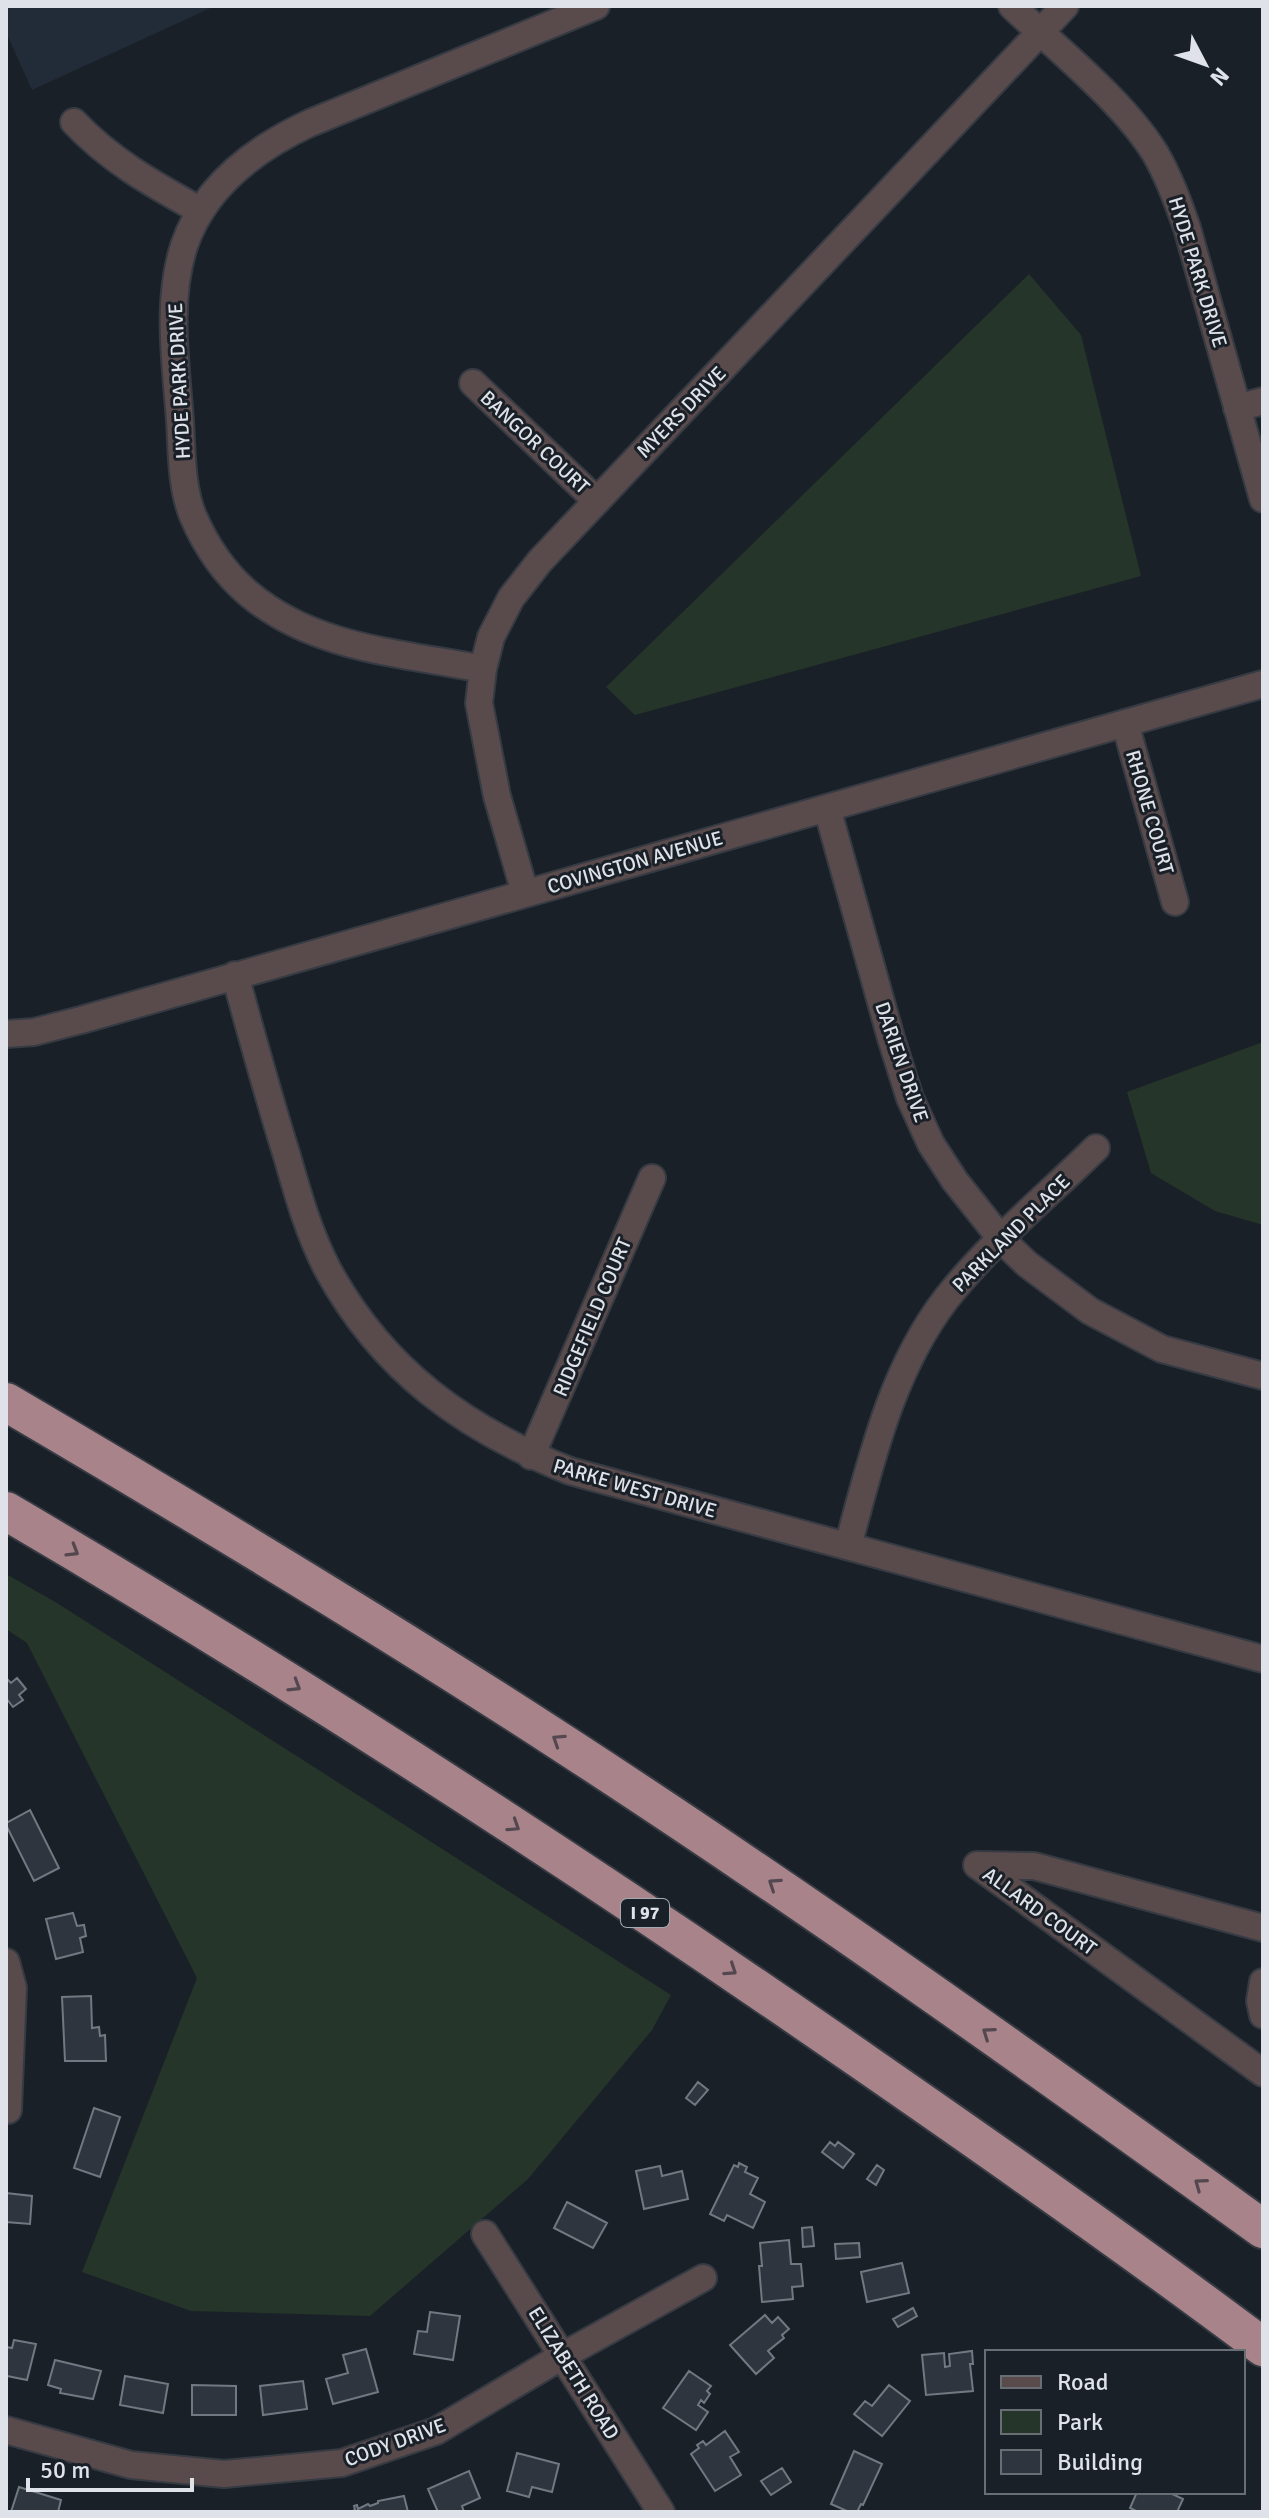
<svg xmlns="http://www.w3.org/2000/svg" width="1269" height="2518" font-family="Signika,sans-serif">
  <rect width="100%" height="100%" fill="#1a2028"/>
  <path fill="#222b38" d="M6 6H215L32 90 6 32Z"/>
  <path fill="#253529" d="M1029 274 1081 335 1141 576 635 715 606 687Z
    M1263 1042V1225L1215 1211 1151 1173 1127 1092Z
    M6 1574 57 1603 671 1995 652 2030 528 2179 370 2316 191 2311 82 2272 197 1978 27 1643 6 1629Z"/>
  <path fill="#2f353e" stroke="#717882" stroke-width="2" d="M17 1678 26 1689 19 1695 23 1700 13 1707 6 1698V1682L8 1680 11 1683Z
    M30 1810 59 1868 34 1881 6 1825V1823Z
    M73 1913 77 1926 84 1925 86 1936 80 1938 83 1952 56 1959 46 1919Z
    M91 1996 92 2028 99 2027 100 2036 105 2035 106 2061H65L62 1997Z
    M698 2082 708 2090 695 2105 686 2098Z
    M94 2108 120 2117 100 2177 74 2168Z
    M830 2142 835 2146 838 2142 854 2154 843 2168 822 2152Z
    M739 2163 747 2167 745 2172 758 2178 750 2194 765 2202 753 2228 727 2215 724 2221 710 2214 734 2165 738 2167Z
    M877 2165 884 2170 876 2185 867 2179Z
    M660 2166 662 2176 682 2171 688 2199 644 2209 636 2171Z
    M6 2193 32 2196 30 2224 6 2222Z
    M567 2202 607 2223 593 2248 554 2228Z
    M812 2227 814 2246 803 2247 802 2228Z
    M789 2240 791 2264H801L803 2286 792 2287 793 2299 762 2302 759 2266H762L760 2243Z
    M859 2243 860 2257 836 2259 835 2244Z
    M902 2263 909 2293 867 2302 861 2272Z
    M913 2308 917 2316 898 2327 893 2319Z
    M430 2312 460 2316 453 2360 414 2354 418 2331 427 2332Z
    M765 2315 772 2323 778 2317 789 2329 782 2335 784 2338 768 2351 774 2358 756 2374 730 2345Z
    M14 2340 36 2344 27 2380 7 2376 6 2383V2347L12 2348Z
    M366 2349 378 2392 333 2404 326 2379 348 2373 343 2355Z
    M972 2351 973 2364H970L973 2391 926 2395 922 2355 944 2353 945 2367 950 2366 949 2354Z
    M55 2360 101 2371 93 2399 60 2393 61 2389 48 2385Z
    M689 2371 711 2386 707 2391 710 2394 704 2403 701 2400 698 2405 708 2412 696 2430 663 2408Z
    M125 2376 168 2384 163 2413 120 2405Z
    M303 2381 307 2409 263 2415 260 2386Z
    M192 2385 236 2386V2415H192Z
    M889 2385 910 2401 882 2436 854 2414 865 2401 872 2406Z
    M725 2431 739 2452 730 2457 741 2475 715 2491 691 2454 699 2448 697 2445 703 2441 706 2445Z
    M854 2451 882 2464 863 2505 861 2504 857 2512H849L831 2504Z
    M517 2453 559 2464 552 2492 532 2487 529 2497 507 2491Z
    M782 2468 791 2482 771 2495 761 2481Z
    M469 2471 480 2498 462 2506 464 2512H438L428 2489Z
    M19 2487 61 2500 58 2512H11Z
    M1137 2492H1168L1183 2499 1177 2512H1138L1130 2508Z
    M404 2496 408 2512H351L355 2510 354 2506 357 2505 358 2509 368 2504 370 2506 378 2503V2501Z"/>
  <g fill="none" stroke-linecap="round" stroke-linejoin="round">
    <defs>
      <path id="minor" d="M1012 6C1058 50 1122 100 1155 153 1169 177 1178 202 1187 228L1263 499
        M74 122C112 162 153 184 201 211
        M473 383 597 501
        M1237 408 1263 401
        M483 669C402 653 314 649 249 594 224 573 206 546 193 516 181 487 182 452 180 421 176 364 166 302 184 246 204 186 256 148 310 123L596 6
        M1125 723 1175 902
        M827 808 891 1038 910 1098 931 1144 955 1181 1002 1240 1027 1264 1090 1311 1162 1349 1263 1376
        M525 893 497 796 479 703 483 669 491 637 511 598 540 561 1065 6
        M235 975C252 1036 268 1096 287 1156 298 1195 309 1234 328 1270 383 1371 465 1429 570 1471L1263 1659
        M6 1034 34 1032 81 1020 1263 684
        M531 1456 652 1178
        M848 1546C871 1461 891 1371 946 1299 989 1244 1046 1197 1096 1148
        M977 1865 1263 2073
        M977 1865 1034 1866 1263 1928
        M6 1962 13 1988 8 2110
        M1263 1982 1260 2001 1263 2015
        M485 2234 661 2512
        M6 2430 131 2465 224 2474 342 2463 436 2431 564 2355 703 2278"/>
      <path id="highway" d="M6 1402C195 1513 383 1626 567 1746 804 1900 1034 2064 1263 2229
        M6 1511C301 1684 587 1870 868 2065 1001 2157 1134 2250 1263 2347"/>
    </defs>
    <use href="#minor" stroke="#363b43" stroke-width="30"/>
    <use href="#highway" stroke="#363b43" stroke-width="42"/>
    <use href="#minor" stroke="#594a4c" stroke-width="26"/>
    <use href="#highway" stroke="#a9838a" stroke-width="38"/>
  </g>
  <defs><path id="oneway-chevron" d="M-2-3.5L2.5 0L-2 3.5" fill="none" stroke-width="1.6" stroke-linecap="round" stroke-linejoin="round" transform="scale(2)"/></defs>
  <g stroke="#53484f">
    <use href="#oneway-chevron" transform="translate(73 1551) rotate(31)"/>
    <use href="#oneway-chevron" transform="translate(295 1686) rotate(32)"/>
    <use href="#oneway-chevron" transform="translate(558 1740) rotate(-147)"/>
    <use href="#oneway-chevron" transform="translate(514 1826) rotate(33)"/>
    <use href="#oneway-chevron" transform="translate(774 1884) rotate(-146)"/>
    <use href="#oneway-chevron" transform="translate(731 1970) rotate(34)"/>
    <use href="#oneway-chevron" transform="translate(988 2033) rotate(-145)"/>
    <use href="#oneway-chevron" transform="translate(1200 2184) rotate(-144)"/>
  </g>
  <g text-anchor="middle" stroke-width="6" stroke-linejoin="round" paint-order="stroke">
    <rect fill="#1a2028" stroke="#a4a8af" stroke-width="2" x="621" y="1899" width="48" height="28" rx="6"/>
    <g font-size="18" font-weight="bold" fill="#dfe3e9">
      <text x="645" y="1919">I 97</text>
    </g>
    <g font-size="20" fill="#dfe3e9" stroke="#1a2028">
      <text transform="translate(1198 272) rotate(73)" y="7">HYDE PARK DRIVE</text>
      <text transform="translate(179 381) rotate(-93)" y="7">HYDE PARK DRIVE</text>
      <text transform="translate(681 412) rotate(-46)" y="7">MYERS DRIVE</text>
      <text transform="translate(535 442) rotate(43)" y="7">BANGOR COURT</text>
      <text transform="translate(1150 812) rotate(74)" y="7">RHONE COURT</text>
      <text transform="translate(635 862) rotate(-16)" y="7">COVINGTON AVENUE</text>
      <text transform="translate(902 1062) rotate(71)" y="7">DARIEN DRIVE</text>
      <text transform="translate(1011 1233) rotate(-45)" y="7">PARKLAND PLACE</text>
      <text transform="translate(592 1317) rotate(-67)" y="7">RIDGEFIELD COURT</text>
      <text transform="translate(635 1488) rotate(16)" y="7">PARKE WEST DRIVE</text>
      <text transform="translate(1040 1911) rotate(36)" y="7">ALLARD COURT</text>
      <text transform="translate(574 2373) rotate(58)" y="7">ELIZABETH ROAD</text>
      <text transform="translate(395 2442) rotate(-20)" y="7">CODY DRIVE</text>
    </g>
  </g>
  <rect width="1269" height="2518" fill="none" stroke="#dfe3e9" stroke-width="16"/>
  <rect x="985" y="2350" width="260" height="144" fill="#1a2028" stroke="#696e75" stroke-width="2"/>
  <rect x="1001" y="2376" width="40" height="12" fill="#594a4c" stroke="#696e75" stroke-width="2"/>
  <text x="1057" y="2390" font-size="24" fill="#dfe3e9">Road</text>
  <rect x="1001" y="2410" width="40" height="24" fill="#253529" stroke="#696e75" stroke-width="2"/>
  <text x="1057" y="2430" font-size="24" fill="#dfe3e9">Park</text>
  <rect x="1001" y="2450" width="40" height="24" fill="#2f353e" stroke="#696e75" stroke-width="2"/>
  <text x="1057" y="2470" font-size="24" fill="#dfe3e9">Building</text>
  <g transform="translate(1205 64) rotate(131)" stroke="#1a2028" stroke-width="6" paint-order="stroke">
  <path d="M0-6L14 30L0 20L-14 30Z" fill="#dfe3e9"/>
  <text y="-12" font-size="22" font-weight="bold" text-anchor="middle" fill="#dfe3e9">N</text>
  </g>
  <path d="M28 2478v12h164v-12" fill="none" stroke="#dfe3e9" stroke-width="4"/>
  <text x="40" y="2478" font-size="24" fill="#dfe3e9" stroke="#1a2028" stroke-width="6" paint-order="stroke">50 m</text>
</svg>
